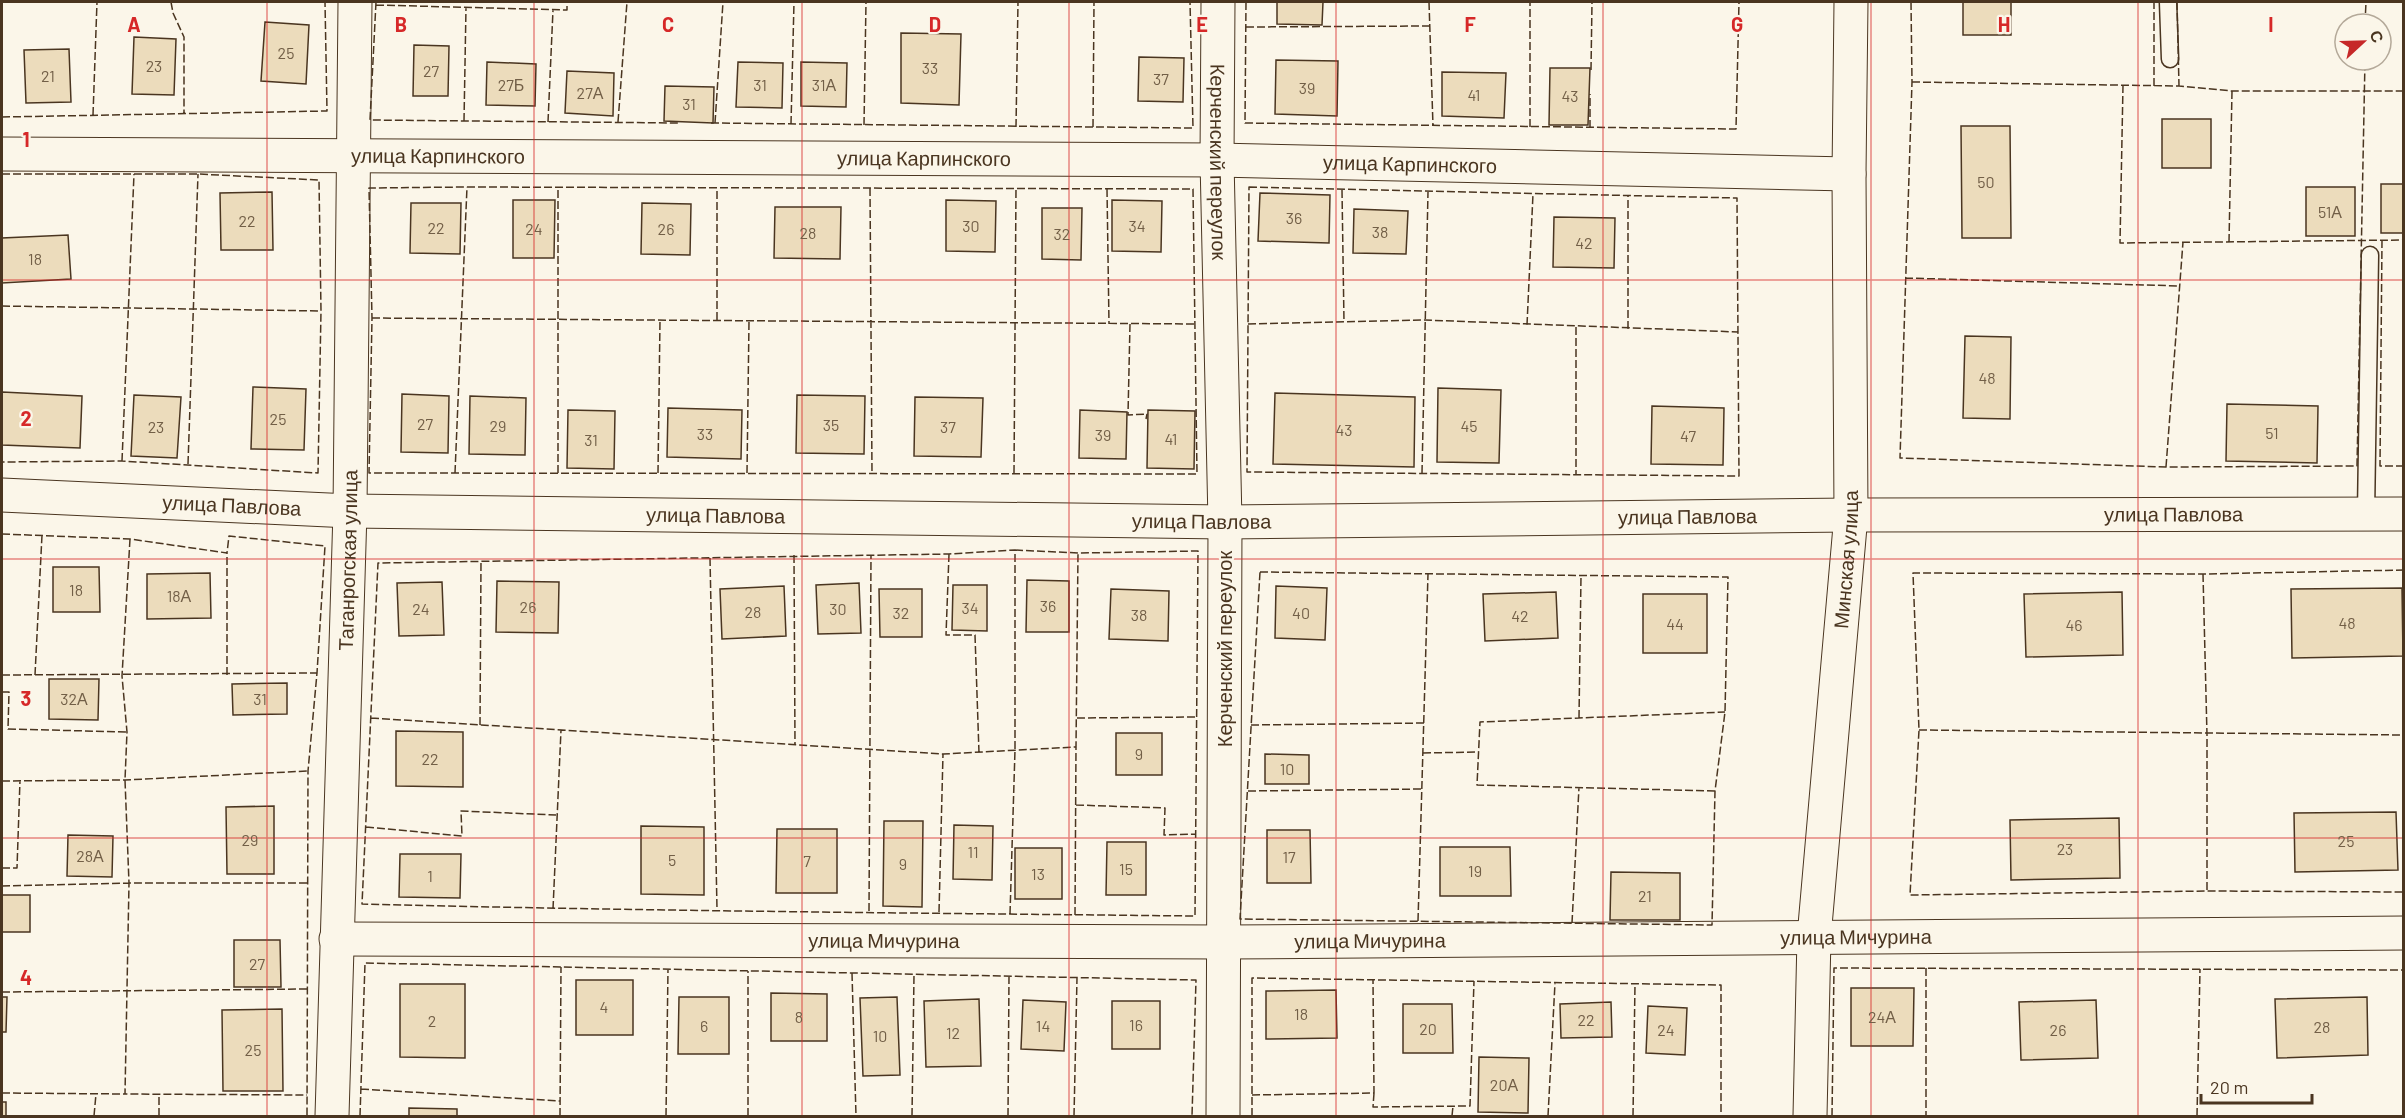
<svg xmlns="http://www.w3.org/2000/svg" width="2405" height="1118" font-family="Barlow,sans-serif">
  <rect width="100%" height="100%" fill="#fbf6e9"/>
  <path fill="#ecdcbc" stroke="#4a3520" stroke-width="1.5" d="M1277 2H1323L1322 25 1277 24Z
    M1963 2H2011V35H1963Z
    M265 22 309 25 306 84 261 81Z
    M901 33 961 34 959 105 901 103Z
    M134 37 176 39 174 95 132 94Z
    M414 45 449 46 448 96H413Z
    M69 49 71 102 26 103 24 50Z
    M1139 57 1184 58 1183 102 1138 101Z
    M1276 60 1338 61 1337 116 1275 114Z
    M487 62 536 64 535 106 486 105Z
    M738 62 783 63 782 108 736 107Z
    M801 62 847 63 846 107 801 106Z
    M1550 68H1590L1588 125H1549Z
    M567 71 614 73 613 116 565 113Z
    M1442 72 1506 73 1504 118 1442 116Z
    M665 86 714 87 713 123 664 121Z
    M2162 119H2211V168H2162Z
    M1961 126H2010L2011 238H1962Z
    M2381 184H2404V233H2381Z
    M2306 187H2355V236H2306Z
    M272 192 273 250H221L220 193Z
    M1260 193 1330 195 1329 243 1258 241Z
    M513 200H555L554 258H513Z
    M946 200 996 201 995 252 946 251Z
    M1112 200 1162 201 1161 252 1112 251Z
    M411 203H461L460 254 410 253Z
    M642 203 691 204 690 255 641 254Z
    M775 207H841L840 259 774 258Z
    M1042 208H1082L1081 260 1042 259Z
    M1354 209 1408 211 1406 254 1353 253Z
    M1554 217 1615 218 1614 268 1553 267Z
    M68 235 71 279 2 283V238Z
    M1965 336 2011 337 2010 419 1963 418Z
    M253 387 306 389 304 450 251 449Z
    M1438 388 1501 390 1499 463 1437 462Z
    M2 392 82 396 80 448 2 445Z
    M1275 393 1415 397 1414 467 1273 464Z
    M402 394 449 396 448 453 401 452Z
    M134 395 181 397 177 458 131 456Z
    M797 395 865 396 864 454 796 453Z
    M470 396 526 398 525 455 469 454Z
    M915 397 983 398 981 457 914 456Z
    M2227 404 2318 406 2317 463 2226 461Z
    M1652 406 1724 408 1723 465 1651 464Z
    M668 408 742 410 741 459 667 457Z
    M568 410 615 411 614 469 567 468Z
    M1080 410 1127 412 1126 459 1079 458Z
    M1148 410 1195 411 1194 469 1147 468Z
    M53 567H99L100 612H53Z
    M210 573 211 618 147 619V574Z
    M1027 580 1069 581V632H1026Z
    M497 581 559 582 558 633 496 632Z
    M442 582 444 635 399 636 397 583Z
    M859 583 861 633 818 634 816 585Z
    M953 585H987V631L952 630Z
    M784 586 786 636 722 639 720 589Z
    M1276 586 1327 588 1325 640 1275 638Z
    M2402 588 2403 656 2292 658 2291 589Z
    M879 589H922V637H880Z
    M1111 589 1169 591 1168 641 1109 639Z
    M1556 592 1558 638 1485 641 1483 594Z
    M2122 592 2123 655 2026 657 2024 594Z
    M1643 594H1707V653H1643Z
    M49 679H99L98 720 49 719Z
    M287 683V714L233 715 232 684Z
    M396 731 463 732V787L396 786Z
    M1116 733H1162V775H1116Z
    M1265 754 1309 755V784H1265Z
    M274 806V874H227L226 807Z
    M2396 812 2398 870 2295 872 2294 813Z
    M2119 818 2120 878 2011 880 2010 820Z
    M884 821H923L922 907 883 906Z
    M954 825 993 826 992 880 953 879Z
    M641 826 704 827V895L641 894Z
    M777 829H837V893H776Z
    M1267 830H1310L1311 883H1267Z
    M68 835 113 836 112 877 67 876Z
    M1107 842H1146V895H1106Z
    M1440 847H1510L1511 896H1440Z
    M1015 848H1062V899H1015Z
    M400 854H461L460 898 399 897Z
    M1611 872 1680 873V920H1610Z
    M2 895H30V932H2Z
    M234 940H280L281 987H234Z
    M576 980H633V1035H576Z
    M400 984H465V1058L400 1057Z
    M1851 988H1914L1913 1046H1851Z
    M1336 990 1337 1038 1266 1039V991Z
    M771 993 827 994V1041H771Z
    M2 997H7L6 1032H2Z
    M679 997H729V1054H678Z
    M897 997 900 1075 863 1076 860 998Z
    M2367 997 2368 1055 2277 1058 2275 999Z
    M979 999 981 1066 926 1067 924 1001Z
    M1023 1000 1066 1002 1064 1051 1021 1049Z
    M2096 1000 2098 1058 2021 1060 2019 1002Z
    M1112 1001H1160V1049H1112Z
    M1611 1002 1612 1037 1561 1038 1560 1004Z
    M1403 1004H1452L1453 1053H1403Z
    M1648 1006 1687 1008 1685 1055 1646 1053Z
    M282 1009 283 1091H223L222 1010Z
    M1479 1057 1529 1058 1528 1113 1478 1112Z
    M2 1102H6V1116H2Z
    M409 1108 457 1109V1116H409Z"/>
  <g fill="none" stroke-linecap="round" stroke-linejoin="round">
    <defs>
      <path id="service" d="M2168 2 2170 59
        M2366 514 2370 255"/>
      <g id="minor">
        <path id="s1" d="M1218 2 1217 160 1225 522 1223 1116"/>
        <path id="s2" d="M2 154 1217 160 1849 174"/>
        <path id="s3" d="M2 495 350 511 1225 522 1851 515 2404 514"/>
        <path id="s4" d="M336 939 1224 942 2404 933"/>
        <path id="s5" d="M332 1116 350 511 355 2"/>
        <path id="s6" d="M1810 1116 1814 937 1851 515 1849 174 1851 2"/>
      </g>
    </defs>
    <use href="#service" stroke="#4a3520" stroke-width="19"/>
    <use href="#minor" stroke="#4a3520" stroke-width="35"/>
    <use href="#service" stroke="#fbf6e9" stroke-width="16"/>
    <use href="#minor" stroke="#fbf6e9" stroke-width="33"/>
    <path stroke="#4a3520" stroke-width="1.5" stroke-dasharray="8 3" stroke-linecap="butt" d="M171 2 173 13 184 37V113
      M376 2 370 120 678 123
      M1246 2 1245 123 1736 129 1739 2
      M1429 2 1433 126
      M1911 2 1912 82 1900 458 2166 467 2357 466 2365 60
      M2177 2 2179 86
      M376 5 567 10V2
      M2365 24 2366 2
      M1246 27 1430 26
      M1591 70 1592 2
      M1912 82 2179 86 2232 91H2404
      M2123 85 2120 243 2404 240
      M2154 86V2
      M93 115 97 2
      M2 117 327 111 325 2
      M464 121 466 7
      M548 122 553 10
      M618 122 627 2
      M711 123 1193 128 1190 2
      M715 123 723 2
      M791 124 794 2
      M864 125 866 2
      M1016 127 1018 2
      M1093 127 1094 2
      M1530 127V2
      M1590 128V94
      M2 174H198L319 180 321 311 318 473 122 461 2 462
      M467 187 1193 189 1197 474 369 473 372 318 369 188Z
      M1249 187 1737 198 1739 476 1247 472Z
      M870 188 872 473
      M1107 189 1109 324
      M1342 190 1344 322
      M2382 240 2380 466H2404
      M2229 242 2232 91
      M1905 278 2180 286
      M2 306 321 311
      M372 318 1196 324
      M717 320V188
      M1130 324 1128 415 1147 414 1146 419
      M1248 324 1425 320 1738 332
      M1527 325 1533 194
      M1576 327V475
      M1628 329V196
      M122 461 134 174
      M188 464 198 174
      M2166 467 2183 242
      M455 473 467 187
      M558 473V187
      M658 473 660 320
      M747 473 749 321
      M1014 473 1016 188
      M1422 473 1428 192
      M2 534 130 539 227 553 229 536 325 546 317 673 308 771 307 1116
      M130 539 122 676 127 732 125 780 129 883 125 1094 307 1095
      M1015 550 1078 553 1198 551 1195 916C917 913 639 911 362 904L378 563 949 554Z
      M949 554 946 635H975L979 753
      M794 555 795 745
      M710 558 717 909
      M2404 570 2203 574 1913 573 1919 730 1910 895 2207 891 2404 892
      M1260 572 1728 577 1725 712 1715 791 1712 925 1240 919Z
      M2203 574 2207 735V891
      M2 675 317 673
      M35 675 42 535
      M227 675V553
      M2 692H9L8 729 127 732
      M371 718 943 754 1076 747 1078 553
      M1077 718 1198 717
      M1579 718 1581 576
      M480 725 481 561
      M1251 725 1424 723
      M1919 730 2404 735
      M1423 753 1478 752
      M2 781 125 780 308 771
      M1248 791 1422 789
      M1715 791 1477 785 1480 722 1725 712
      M1076 805 1165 808 1164 835 1196 834
      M366 827 462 836 461 811 556 815
      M2 868H17L20 780
      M2 886 129 883H308
      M553 909 561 730
      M869 911 871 555
      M939 912 943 754
      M1010 914 1015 750V550
      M1075 915 1076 747
      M1418 921 1428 574
      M1572 923 1579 787
      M1926 968V1116
      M852 973 856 1116
      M2 992 307 989
      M361 1089 560 1101
      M2 1093 125 1094
      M1374 1093 1373 1107 1470 1106 1474 981
      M1252 1095 1374 1093 1373 980
      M94 1116 96 1094
      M159 1116V1094
      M360 1116 365 963 1196 980 1192 1116
      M560 1116 561 967
      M666 1116 668 969
      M748 1116V971
      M912 1116 914 975
      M1008 1116 1009 976
      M1074 1116 1077 978
      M1252 1116V978L1721 985V1116
      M1452 1116 1453 1106
      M1548 1116 1555 983
      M1633 1116 1635 984
      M1832 1116 1834 968 2404 970
      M2197 1116 2200 969"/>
  </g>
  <path fill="none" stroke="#d62828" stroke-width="1.5" stroke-opacity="0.55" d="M267 2V1116M534 2V1116M802 2V1116M1069 2V1116M1336 2V1116M1603 2V1116M1871 2V1116M2138 2V1116M2 280H2404M2 559H2404M2 838H2404"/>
  <g text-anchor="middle" stroke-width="4.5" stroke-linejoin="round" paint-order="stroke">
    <g font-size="16" fill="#725f47">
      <text x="286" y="59">25</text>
      <text x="154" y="72">23</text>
      <text x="930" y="74">33</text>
      <text x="431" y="77">27</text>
      <text x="48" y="82">21</text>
      <text x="1161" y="85">37</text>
      <text x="511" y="91">27Б</text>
      <text x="760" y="91">31</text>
      <text x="824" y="91">31А</text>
      <text x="1307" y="94">39</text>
      <text x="590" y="99">27А</text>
      <text x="1474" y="101">41</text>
      <text x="1570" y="102">43</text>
      <text x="689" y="110">31</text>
      <text x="1986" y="188">50</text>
      <text x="2330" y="218">51А</text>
      <text x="1294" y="224">36</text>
      <text x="247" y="227">22</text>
      <text x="971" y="232">30</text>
      <text x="1137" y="232">34</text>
      <text x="436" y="234">22</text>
      <text x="534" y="235">24</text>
      <text x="666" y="235">26</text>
      <text x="1380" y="238">38</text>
      <text x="808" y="239">28</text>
      <text x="1062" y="240">32</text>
      <text x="1584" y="249">42</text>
      <text x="35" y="265">18</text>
      <text x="1987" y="384">48</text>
      <text x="278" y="425">25</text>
      <text x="425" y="430">27</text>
      <text x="831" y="431">35</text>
      <text x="498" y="432">29</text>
      <text x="1469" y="432">45</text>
      <text x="156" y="433">23</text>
      <text x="948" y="433">37</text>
      <text x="1344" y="436">43</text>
      <text x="2272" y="439">51</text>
      <text x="705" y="440">33</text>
      <text x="1103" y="441">39</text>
      <text x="1688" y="442">47</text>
      <text x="1171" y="445">41</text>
      <text x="591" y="446">31</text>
      <text x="76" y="596">18</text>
      <text x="179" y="602">18А</text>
      <text x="1048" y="612">36</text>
      <text x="528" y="613">26</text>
      <text x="970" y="614">34</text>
      <text x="421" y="615">24</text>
      <text x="838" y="615">30</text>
      <text x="753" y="618">28</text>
      <text x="901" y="619">32</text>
      <text x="1301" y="619">40</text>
      <text x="1139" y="621">38</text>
      <text x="1520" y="622">42</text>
      <text x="2347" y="629">48</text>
      <text x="1675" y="630">44</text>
      <text x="2074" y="631">46</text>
      <text x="74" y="705">32А</text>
      <text x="260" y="705">31</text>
      <text x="1139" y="760">9</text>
      <text x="430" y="765">22</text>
      <text x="1287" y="775">10</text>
      <text x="250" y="846">29</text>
      <text x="2346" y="847">25</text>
      <text x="2065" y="855">23</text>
      <text x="973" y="858">11</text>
      <text x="90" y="862">28А</text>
      <text x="1289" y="863">17</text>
      <text x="672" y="866">5</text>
      <text x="807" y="867">7</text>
      <text x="903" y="870">9</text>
      <text x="1126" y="875">15</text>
      <text x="1475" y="877">19</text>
      <text x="1038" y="880">13</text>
      <text x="430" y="882">1</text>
      <text x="1645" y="902">21</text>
      <text x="257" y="970">27</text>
      <text x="604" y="1013">4</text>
      <text x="1301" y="1020">18</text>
      <text x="799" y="1023">8</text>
      <text x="1882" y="1023">24А</text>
      <text x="1586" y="1026">22</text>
      <text x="432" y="1027">2</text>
      <text x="1136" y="1031">16</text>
      <text x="704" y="1032">6</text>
      <text x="1043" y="1032">14</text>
      <text x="2322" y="1033">28</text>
      <text x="1428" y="1035">20</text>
      <text x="1666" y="1036">24</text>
      <text x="2058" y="1036">26</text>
      <text x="953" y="1039">12</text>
      <text x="880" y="1042">10</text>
      <text x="253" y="1056">25</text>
      <text x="1504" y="1091">20А</text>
    </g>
    <g font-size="20" fill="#4a3520" stroke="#fbf6e9">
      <text dy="7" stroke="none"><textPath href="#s2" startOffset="436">улица Карпинского</textPath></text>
      <text dy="7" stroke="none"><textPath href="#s2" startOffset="922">улица Карпинского</textPath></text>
      <text dy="7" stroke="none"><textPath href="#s1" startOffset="160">Керченский переулок</textPath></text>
      <text dy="7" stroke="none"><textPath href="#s2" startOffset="1408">улица Карпинского</textPath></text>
      <text dy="7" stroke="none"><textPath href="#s3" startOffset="230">улица Павлова</textPath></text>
      <text dy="7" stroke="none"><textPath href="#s3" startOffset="2172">улица Павлова</textPath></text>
      <text dy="7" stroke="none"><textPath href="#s3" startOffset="714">улица Павлова</textPath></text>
      <text dy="7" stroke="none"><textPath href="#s3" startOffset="1686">улица Павлова</textPath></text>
      <text dy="7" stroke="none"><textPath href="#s3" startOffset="1200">улица Павлова</textPath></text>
      <text dy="7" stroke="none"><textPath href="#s5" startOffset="556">Таганрогская улица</textPath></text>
      <text dy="7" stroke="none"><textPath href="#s6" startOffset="558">Минская улица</textPath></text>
      <text transform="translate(1225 649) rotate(-90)" y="7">Керченский переулок</text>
      <text dy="7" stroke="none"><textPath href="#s4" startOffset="1520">улица Мичурина</textPath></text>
      <text dy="7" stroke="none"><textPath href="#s4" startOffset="548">улица Мичурина</textPath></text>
      <text dy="7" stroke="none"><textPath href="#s4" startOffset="1034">улица Мичурина</textPath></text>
    </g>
  </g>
  <g font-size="20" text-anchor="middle" font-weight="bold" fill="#d62828" stroke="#fbf6e9" stroke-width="4.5" stroke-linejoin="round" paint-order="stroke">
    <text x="134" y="32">A</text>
    <text x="401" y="32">B</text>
    <text x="668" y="32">C</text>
    <text x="935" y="32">D</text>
    <text x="1202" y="32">E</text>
    <text x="1470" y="32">F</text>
    <text x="1737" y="32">G</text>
    <text x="2004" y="32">H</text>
    <text x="2271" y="32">I</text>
    <text x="26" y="147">1</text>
    <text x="26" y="426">2</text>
    <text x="26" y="706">3</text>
    <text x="26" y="985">4</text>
  </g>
  <rect width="2405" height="1118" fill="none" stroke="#4a3520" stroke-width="6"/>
  <g transform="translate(2363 42) rotate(68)"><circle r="28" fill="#fbf6e9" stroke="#b4a999" stroke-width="1.5"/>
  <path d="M0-4.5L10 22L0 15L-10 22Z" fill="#c62828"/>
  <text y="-9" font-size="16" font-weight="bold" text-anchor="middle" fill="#4a3520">С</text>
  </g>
  <path d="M2201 1094v9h111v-9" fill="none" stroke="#4a3520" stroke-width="3"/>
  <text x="2210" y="1094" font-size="18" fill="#4a3520" stroke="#fbf6e9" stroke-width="4.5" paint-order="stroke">20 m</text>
</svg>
